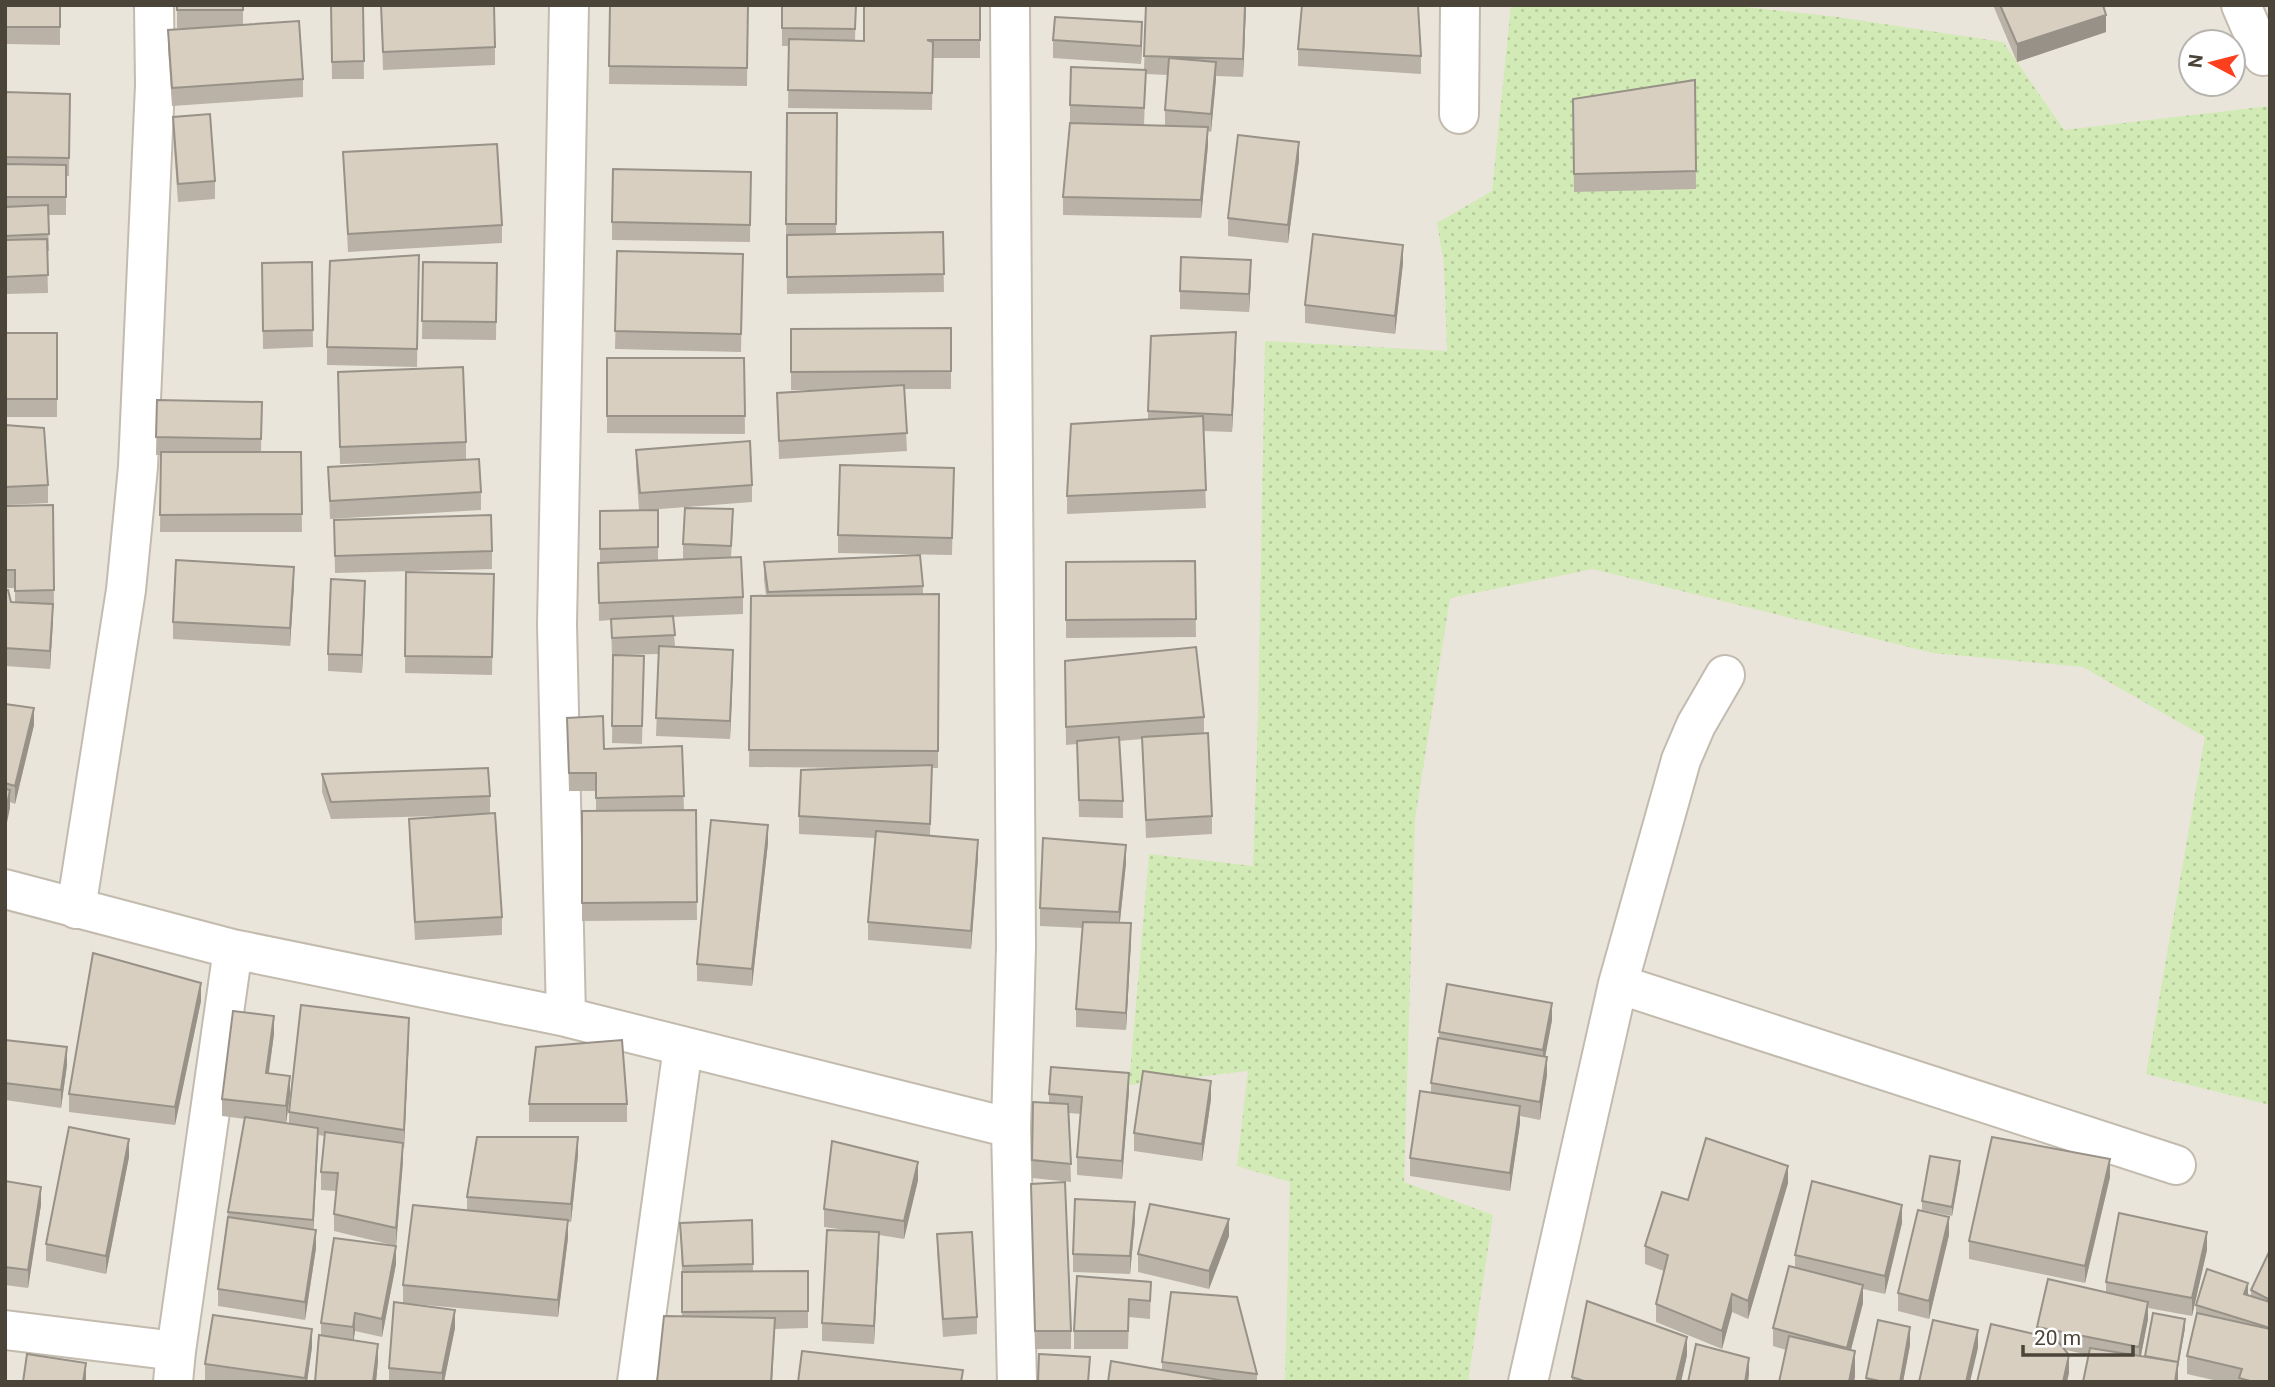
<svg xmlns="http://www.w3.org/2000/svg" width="2275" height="1387" font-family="Roboto,sans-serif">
  <defs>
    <pattern id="grass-dots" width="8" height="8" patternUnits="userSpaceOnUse" patternTransform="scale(1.75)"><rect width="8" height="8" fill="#d2eab5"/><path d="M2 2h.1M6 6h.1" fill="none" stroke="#b6ca9c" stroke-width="1.8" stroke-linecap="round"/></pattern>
  </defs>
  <rect width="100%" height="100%" fill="#f6f3ec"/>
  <path fill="#eae5da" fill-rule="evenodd" d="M5 5H2270V1382H5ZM2191 42H2233V84H2191Z"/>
  <path fill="url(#grass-dots)" d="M1511 5H1727L1838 17 2003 42 2064 130 2270 106V1105L2146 1074 2205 737 2083 667 1933 653 1593 569 1450 598 1415 819 1404 1182 1493 1215 1468 1382H1285L1290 1182 1237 1166 1248 1071 1129 1085 1149 854 1253 866 1258 719 1265 341 1447 351 1444 264 1437 223 1492 191Z"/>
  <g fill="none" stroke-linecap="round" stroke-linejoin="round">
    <defs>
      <path id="minor" d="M1010 5 1016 947 1011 1128 1017 1382
        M2241 5 2263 56
        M1459 114 1460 5
        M5 889 233 949 566 1017 1011 1128
        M76 909 126 590 138 467 155 85 154 5
        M1618 984 2176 1165
        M566 1017 557 625 569 5
        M5 1330 176 1351
        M173 1382 176 1351 233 949
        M637 1382 683 1047
        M1528 1382 1618 984 1681 760 1696 725 1725 675"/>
    </defs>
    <use href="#minor" stroke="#c2bbae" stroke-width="42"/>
    <use href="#minor" stroke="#fff" stroke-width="38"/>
  </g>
  <path fill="#bab2a6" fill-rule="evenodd" d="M5 5H60V45L5 44Z
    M177 5H243V25L303 79V97L172 106 168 48V30L207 28H177Z
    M331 5H363L364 79H332Z
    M381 5 495 47V65L383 70Z
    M610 5H748L747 86 609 84Z
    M782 5H856L855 40 864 41 980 5V58H933L932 110 788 108 789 46H782Z
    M1146 5H1246L1243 77 1216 76 1211 132 1208 131V145L1201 218 1063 215V197L1070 123V105L1144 69ZM1146 74 1168 75 1165 110V126L1144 125Z
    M1993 5H2103L2106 32 2017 62Z
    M1053 40H1142L1141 64 1053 58Z
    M1298 49 1421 56V74L1298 66Z
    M1695 80 1696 189 1574 192 1573 99Z
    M5 92 70 94 69 176H66V215H48L49 251H47L48 293 5 294Z
    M837 113 836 234 943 232 944 292 787 294 786 224Z
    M173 117 215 181V199L178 202 173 135Z
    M343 152 502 225V243L348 252Z
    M1299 160 1288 243 1228 236V218Z
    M751 172 750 242 612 240V222Z
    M617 251 743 254 741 352 615 349Z
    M419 255 417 367 327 365V347Z
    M312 262 313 347 263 349 262 263Z
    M423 262 497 263 496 340 422 339Z
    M1403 263 1395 334 1305 323V305Z
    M1251 277 1249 312 1180 309V291Z
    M951 328V389H904L907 451 779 459 777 393 825 390H791V329Z
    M5 333H57V417H5Z
    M1236 350 1232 432 1203 431 1206 508 1067 514V496L1148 419V411Z
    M607 358H744L745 434 607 433Z
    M338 372 466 442V459L481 492V510L330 519 328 467 443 461 340 464Z
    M157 400 262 402 261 452H301L302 532H160L161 455H156Z
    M5 425 48 485V503L5 505Z
    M636 450 752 485V502L647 510H658V561L683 559V544L733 527 731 557 743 597V614L673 617 675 647 733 667 730 739 656 736 659 654 617 655 644 656 642 744 612 743 613 656H612L611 620 599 621 598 563H600V511L639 510 636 467Z
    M954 468 952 555 838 553V535Z
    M53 505 54 607 53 608 50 669 5 666V590L11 602H15V588H5V506Z
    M334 520 492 551V569L335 573Z
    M1195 561 1196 637 1066 638V562Z
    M764 562 923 586V594H939L938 768H932L930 836 978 858 971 949 868 940V922L875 838 799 834V816L856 768 749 767 751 596H766L764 580Z
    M406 572 494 574 492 675 405 673Z
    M294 584 290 646 173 639V622Z
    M365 599 362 673 328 671V654Z
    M1065 661 1204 717V734L1212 816V834L1146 838 1142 739 1119 741 1123 801V818L1079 817 1077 744 1066 745Z
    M5 704 34 725 15 804 10 802 5 832Z
    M567 718 604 749 682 746 684 810H696L697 920 582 921V811H596V791H569Z
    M322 774 490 796V813L502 917V935L415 940 409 837V819L472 815 331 819 322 792Z
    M768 843 752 986 697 981V964Z
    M1126 863 1120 922 1131 940 1126 1030 1076 1027V1009L1083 928 1040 926V908Z
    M201 1001 175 1125 69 1112V1094Z
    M1552 1020 1545 1057 1547 1075 1540 1120 1520 1116V1123L1510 1191 1410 1176V1158L1431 1092V1083L1439 1038V1032Z
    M274 1034 269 1073 290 1094 286 1123 289 1124V1112L409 1036 404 1148H403V1161L396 1246 334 1231V1214L336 1191 321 1190V1172L325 1136 318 1135 313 1229 316 1248 305 1320 218 1306V1289L228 1212 245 1119 222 1116V1099Z
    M5 1040 67 1065 61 1108 5 1100Z
    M1129 1091 1122 1179 1077 1175V1157L1081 1114 1069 1113 1071 1182 1032 1178 1033 1102 1049 1103V1094Z
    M1211 1099 1202 1161 1134 1151V1133Z
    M529 1104H627V1122H529Z
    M578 1155 571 1222H568V1238L558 1317 403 1303V1285L467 1210V1197Z
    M129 1157 106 1274 46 1261V1244Z
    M1960 1171 1952 1216 1922 1210V1201Z
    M2110 1177 2085 1283 1969 1259V1241Z
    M918 1180 904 1239 879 1235 874 1344 822 1341V1323L852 1231 824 1227V1209Z
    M5 1181 41 1205 28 1288 5 1285Z
    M1788 1183 1748 1319 1732 1312 1722 1349 1656 1322V1304L1664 1271 1645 1264V1246L1688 1200Z
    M1031 1184 1071 1331V1349H1035Z
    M752 1220 753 1271H808V1328L775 1329 772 1382H657L682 1317V1272L680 1223Z
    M1135 1220 1130 1274 1073 1272V1254Z
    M1902 1223 1885 1294 1863 1289V1303L1851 1350 1855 1377 1786 1350 1773 1346V1328L1795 1268V1255Z
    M937 1234 977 1317V1334L943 1337 937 1252Z
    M1949 1235 1929 1319 1898 1311V1293Z
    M1229 1236 1209 1289 1138 1272V1254Z
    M2207 1250 2192 1316 2148 1308V1319L2141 1356 2145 1357 2185 1328 2178 1367 2089 1355 2066 1350 2069 1373 2037 1334V1327L2106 1292V1282Z
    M2270 1250V1382H2222L2187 1374V1356L2196 1317V1305L2248 1296H2251V1290Z
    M396 1264 382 1337 355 1331 353 1340 378 1361 376 1382H315L321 1335V1323Z
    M1151 1282 1150 1319 1129 1317 1128 1349H1074V1331Z
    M455 1328 444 1382H389V1368Z
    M1910 1345 1903 1382H1866V1378Z
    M312 1347 307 1382H205V1364Z
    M1687 1355 1681 1382H1572V1377Z
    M1162 1362 1257 1374V1382H1108L1162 1370Z"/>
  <path fill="#979187" d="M1245 5H1246L1243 77V59Z
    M2106 15V32L2017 62V44Z
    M1142 22V40L1141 64V46Z
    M1216 62V80L1211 132V114Z
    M1208 127V145L1201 218V200Z
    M1299 142V160L1288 243V225Z
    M1403 245V263L1395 334V316Z
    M1251 260V277L1249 312V294Z
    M1236 332V350L1232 432V415Z
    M294 567V584L290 646V628Z
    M365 581V599L362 673V655Z
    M53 604V622L50 669V651Z
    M733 650V667L730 739V721Z
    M34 708V725L15 804V786Z
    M10 790V808L5 832V814Z
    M768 825V843L752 986V969Z
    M978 840V858L971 949V931Z
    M1126 845V863L1119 930V912Z
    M1131 923V940L1126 1030V1013Z
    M201 983V1001L175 1125V1107Z
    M1552 1003V1020L1543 1068V1050Z
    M274 1016V1034L266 1091V1073Z
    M409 1018V1036L404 1148V1130Z
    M67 1047V1065L61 1108V1090Z
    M1547 1057V1075L1540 1120V1102Z
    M1129 1073V1091L1122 1179V1161Z
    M290 1076V1094L286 1124V1106Z
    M1211 1081V1099L1202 1161V1144Z
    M1520 1106V1123L1510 1191V1173Z
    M318 1128V1146L313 1237V1220Z
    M578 1137V1155L571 1222V1204Z
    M129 1139V1157L106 1274V1256Z
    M403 1143V1161L396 1246V1228Z
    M2110 1159V1177L2085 1283V1266Z
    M1960 1161V1171L1952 1216V1207Z
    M918 1162V1180L904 1239V1221Z
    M1788 1166V1183L1748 1319V1301Z
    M41 1187V1205L28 1288V1270Z
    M1135 1202V1220L1130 1274V1256Z
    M1902 1205V1223L1885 1294V1276Z
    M1949 1217V1235L1929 1319V1301Z
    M1229 1219V1236L1209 1289V1271Z
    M568 1220V1238L558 1317V1300Z
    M316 1230V1248L305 1320V1302Z
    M879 1232V1250L874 1344V1326Z
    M2207 1232V1250L2192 1316V1298Z
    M396 1246V1264L382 1337V1319Z
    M2248 1283V1300L2244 1294Z
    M1863 1285V1303L1847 1365V1348Z
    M1732 1294V1312L1722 1349V1331Z
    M2148 1302V1319L2139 1365V1347Z
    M455 1310V1328L444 1382H442V1373Z
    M355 1313V1331L353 1345V1327Z
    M775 1318 772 1382H771Z
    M2185 1319V1328L2178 1367V1382H2175Z
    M1910 1327V1345L1903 1382H1900Z
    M312 1329V1347L307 1382H305Z
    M1978 1330V1348L1970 1382H1966Z
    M1687 1337V1355L1681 1382H1676Z
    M378 1344V1361L376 1382H373Z
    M1855 1351V1377L1854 1382H1849Z
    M2069 1355V1373L2067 1382H2063Z
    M1749 1358V1375L1748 1382H1745Z
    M86 1363V1382H83Z"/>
  <path fill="#d8cfc1" stroke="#979187" stroke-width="2" d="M5 5H60V27H5Z
    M177 5H243V10H177Z
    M331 5H363L364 61 332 62Z
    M381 5H494L495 47 383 52Z
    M610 5H748L747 68 609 66Z
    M782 5H856L855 29 782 28Z
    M864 5H980V40H927L933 42 932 93 788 90 789 39 864 41Z
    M1146 5H1245L1243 59 1144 56Z
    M1302 5H1418L1421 56 1298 49Z
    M2000 5H2103L2106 15 2017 44Z
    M1055 17 1142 22 1141 46 1053 40Z
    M299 21 303 79 172 88 168 30Z
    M1169 58 1216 62 1211 114 1165 110Z
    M1071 67 1146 70 1144 108 1070 105Z
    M1695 80 1696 171 1574 174 1573 99Z
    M5 92 70 94 69 158 5 157Z
    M787 113H837L836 224H786Z
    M210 114 215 181 178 184 173 117Z
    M1070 123 1208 127 1201 200 1063 197Z
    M1238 135 1299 142 1288 225 1228 218Z
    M497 144 502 225 348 234 343 152Z
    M6 164 66 165V197H5Z
    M613 169 751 172 750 225 612 222Z
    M48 205 49 234 5 236V207Z
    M943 232 944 274 787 277V235Z
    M1313 234 1403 245 1395 316 1305 305Z
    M47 239 48 275 5 277V240Z
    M617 251 743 254 741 334 615 331Z
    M419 255 417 349 327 347 330 261Z
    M1181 257 1251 260 1249 294 1180 291Z
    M312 262 313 330 263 331 262 263Z
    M423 262 497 263 496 322 422 321Z
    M951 328V371L791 372V329Z
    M1236 332 1232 415 1148 411 1151 336Z
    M5 333H57V399H5Z
    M607 358H744L745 416H607Z
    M463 367 466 442 340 447 338 372Z
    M904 385 907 433 779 441 777 393Z
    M157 400 262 402 261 439 156 437Z
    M1203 416 1206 490 1067 496 1071 424Z
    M5 425 44 428 48 485 5 487Z
    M750 441 752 485 640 493 636 450Z
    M161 452H301L302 514 160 515Z
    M479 459 481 492 330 501 328 467Z
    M840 465 954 468 952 538 838 535Z
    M53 505 54 590 15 591V570H5V506Z
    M685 508 733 509 731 546 683 544Z
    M658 510V547L600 549V511Z
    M491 515 492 551 335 556 334 520Z
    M920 555 923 586 768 592 764 562Z
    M741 557 743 597 599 603 598 563Z
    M176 560 294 567 290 628 173 622Z
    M1195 561 1196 619 1066 620V562Z
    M406 572 494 574 492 657 405 656Z
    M331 579 365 581 362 655 328 654Z
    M5 590H8L11 602 53 604 50 651 5 648Z
    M939 594 938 751 749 750 751 596Z
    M673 616 675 635 612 638 611 619Z
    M659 646 733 650 730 721 656 718Z
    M1196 647 1204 717 1066 727 1065 661Z
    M613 655 644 656 642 726H612Z
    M5 704 34 708 15 786 5 783Z
    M603 716 604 749 682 746 684 796 596 798V773H569L567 718Z
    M1208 733 1212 816 1146 820 1142 737Z
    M1119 737 1123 801 1079 800 1077 741Z
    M932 765 930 824 799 816 801 770Z
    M488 768 490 796 331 802 322 774Z
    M5 789 10 790 5 814Z
    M696 810 697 902 582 903V811Z
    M495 813 502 917 415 922 409 819Z
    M711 820 768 825 752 969 697 964Z
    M876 831 978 840 971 931 868 922Z
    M1043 838 1126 845 1119 912 1040 908Z
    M1083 922 1131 923 1126 1013 1076 1009Z
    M93 953 201 983 175 1107 69 1094Z
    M1447 984 1552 1003 1543 1050 1439 1032Z
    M301 1005 409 1018 404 1130 289 1112Z
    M233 1011 274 1016 266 1073 290 1076 286 1106 222 1099Z
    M1438 1038 1547 1057 1540 1102 1431 1083Z
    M5 1040 67 1047 61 1090 5 1083Z
    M622 1040 627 1104H529L536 1047Z
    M1051 1067 1129 1073 1122 1161 1077 1157 1082 1097 1049 1094Z
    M1143 1071 1211 1081 1202 1144 1134 1133Z
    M1420 1091 1520 1106 1510 1173 1410 1158Z
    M1033 1102 1068 1104 1071 1164 1032 1160Z
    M245 1117 318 1128 313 1220 228 1212Z
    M69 1127 129 1139 106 1256 46 1244Z
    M325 1132 403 1143 396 1228 334 1214 338 1173 321 1172Z
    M477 1137H578L571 1204 467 1197Z
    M1992 1137 2110 1159 2085 1266 1969 1241Z
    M1706 1138 1788 1166 1748 1301 1732 1294 1722 1331 1656 1304 1668 1255 1645 1246 1662 1192 1688 1200Z
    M832 1141 918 1162 904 1221 824 1209Z
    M1930 1156 1960 1161 1952 1207 1922 1201Z
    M5 1181 41 1187 28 1270 5 1267Z
    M1812 1181 1902 1205 1885 1276 1795 1255Z
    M1065 1182 1071 1331H1035L1031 1184Z
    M1075 1199 1135 1202 1130 1256 1073 1254Z
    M1150 1204 1229 1219 1209 1271 1138 1254Z
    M413 1205 568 1220 558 1300 403 1285Z
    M1918 1210 1949 1217 1929 1301 1898 1293Z
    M2119 1213 2207 1232 2192 1298 2106 1282Z
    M228 1217 316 1230 305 1302 218 1289Z
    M752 1220 753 1264 683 1266 680 1223Z
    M827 1230 879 1232 874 1326 822 1323Z
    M972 1232 977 1317 943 1319 937 1234Z
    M334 1238 396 1246 382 1319 355 1313 353 1327 321 1323Z
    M2270 1250V1300L2251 1290Z
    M1789 1266 1863 1285 1847 1348 1773 1328Z
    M2207 1269 2248 1283 2244 1294 2270 1302V1328L2196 1305Z
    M808 1271V1311L682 1312V1272Z
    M1077 1276 1151 1282 1150 1301 1129 1299 1128 1331H1074Z
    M2048 1279 2148 1302 2139 1347 2037 1327Z
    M1171 1292 1237 1297 1257 1374 1162 1362Z
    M1587 1301 1687 1337 1676 1382H1587L1572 1377Z
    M394 1302 455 1310 442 1373 389 1368Z
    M2153 1313 2185 1319 2178 1362 2145 1356Z
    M2197 1313 2270 1329V1382H2254L2239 1378 2242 1369 2187 1356Z
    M213 1315 312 1329 305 1378 205 1364Z
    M664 1316 775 1318 771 1382H657Z
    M1878 1320 1910 1327 1900 1382H1884L1866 1378Z
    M1933 1320 1978 1330 1966 1382H1919Z
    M1991 1324 2056 1339 2069 1355 2063 1382H1977Z
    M319 1335 378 1344 373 1382H315Z
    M1789 1336 1855 1351 1849 1382H1779Z
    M1696 1344 1749 1358 1745 1382H1688Z
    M2090 1348 2178 1362 2175 1382H2083Z
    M802 1351 963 1370 961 1382H798Z
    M27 1354 86 1363 83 1382H23Z
    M1039 1354 1090 1357 1088 1382H1038Z
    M1111 1361 1230 1382H1108Z"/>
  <rect width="2275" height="1387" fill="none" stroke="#4b4439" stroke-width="14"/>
  <g transform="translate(2212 63) rotate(277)"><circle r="33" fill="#ffffff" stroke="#b7b4b0" stroke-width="2"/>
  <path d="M0-5L12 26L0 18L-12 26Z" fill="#fc3f1d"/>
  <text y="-10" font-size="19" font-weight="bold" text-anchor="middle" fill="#4b4439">N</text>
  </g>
  <path d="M2023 1345v10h110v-10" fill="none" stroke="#4b4439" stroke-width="3.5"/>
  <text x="2034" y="1345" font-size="21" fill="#4b4439" stroke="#ffffff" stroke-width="5" paint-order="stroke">20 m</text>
</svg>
